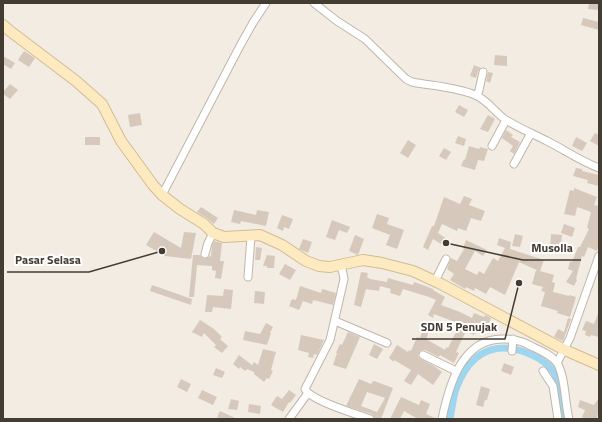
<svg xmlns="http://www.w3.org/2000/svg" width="602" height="422" font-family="'Titillium Web',sans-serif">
  <rect width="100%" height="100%" fill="#f2ece3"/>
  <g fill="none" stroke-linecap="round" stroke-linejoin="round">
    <path stroke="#9ed5ef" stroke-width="7" d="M450 419C452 409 453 398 456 389 468 357 489 341 522 351 533 355 547 362 553 371 561 382 561 406 563 419"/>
  </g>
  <path fill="#d6c9bc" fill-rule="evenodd" d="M589 3 599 4V10L588 9Z
    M583 18 599 22V30L581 25Z
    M24 51 35 58 29 67 18 60Z
    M495 55 507 56V66L494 65Z
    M3 56 15 63 11 69 3 64Z
    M474 65 481 68 478 71 476 78 470 76Z
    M488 72 493 73 490 83 486 81Z
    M10 84 18 90 10 99 3 94V92Z
    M459 105 468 110 464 117 455 112Z
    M140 113 142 125 130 127 128 115Z
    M488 115 495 119 488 132 480 129Z
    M506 130 513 135 511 137 520 142 514 154 510 151 513 146 502 138Z
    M595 133 599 135V146L590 141Z
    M458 136 466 139 464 146 455 143Z
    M85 137H100V145H85Z
    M576 137 587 143 582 151 572 146Z
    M408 140 416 145 408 158 400 153Z
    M469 146 479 149 480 147 488 149 484 161 478 160 475 170 461 166 464 159 465 160Z
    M444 148 451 152 446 160 439 156Z
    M576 168 582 169V171L599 175V186L587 183 588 180 573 176Z
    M574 188 597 197 594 205 599 206V245L597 251 588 247 584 257 582 256 576 279 577 280 574 286 566 282 573 271 568 269 570 261 572 262 578 247H580L589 229 587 228 591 212 577 207 575 216 564 214 570 190 574 191Z
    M464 196 472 199 469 205 485 211 481 221 471 218 466 231 458 228 457 231 442 224 438 233 451 242 447 248 433 239 428 250 423 247 432 226H434L444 197 460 204Z
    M201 207 218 218 214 224 208 219 197 212Z
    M234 210 256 215 257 210 269 212 266 226 241 221 240 224 231 222Z
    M377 214 389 218 387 224 404 230 397 249 386 245 390 235 372 228Z
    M282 215 293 219 289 229 284 227 283 231 277 228Z
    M332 220 350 227 347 233 339 230 335 240 326 237Z
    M564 224 575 228 572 237 561 233Z
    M154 232 181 248 184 232 196 233 191 259 165 256 146 245Z
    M515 234 523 236 520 247 512 246Z
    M551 234 562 235 560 252 550 250Z
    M355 235 364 239 358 255 349 251Z
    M499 238 511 242 510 249 544 260 540 271 554 275 552 282 555 283 553 292 569 296V295L576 297 570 317 557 313 558 311 541 306 545 292 541 291 543 287 532 284 536 270 539 271 519 262 505 295 490 287 486 294 475 288 474 291 466 287 465 289 450 280 454 274 447 269 451 258 457 261 464 249 463 248 466 240 487 250 483 256 475 251 465 269 477 275 479 271 484 274 493 258 498 261 505 248 497 245Z
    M303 239 312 242 308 253 299 249Z
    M214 241 222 243 220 261H224L221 279 215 278 216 271 212 270V266L197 265 194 297H189L193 255H200L204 259 211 256 212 246Z
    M256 247 262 248 260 260H255Z
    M267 255 275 256 274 268H267V266H263Z
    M285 264 296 270 290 280 279 274Z
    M361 272 368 273 367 277 370 279 387 282 388 278 413 285 414 282 420 284 433 289V290L445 297 441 305 460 312 472 318 474 313 484 317 485 315 491 318 487 328 480 324 474 335 466 331 456 352 459 353 454 363 440 355 439 357 425 350 420 351 418 355 419 358 434 366 442 372 433 385 418 374 411 385 404 381 411 370 394 360V362L389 358 397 345 408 352 409 350 411 351 417 337 420 338 423 329 429 331 426 339 445 350 446 347 448 348 460 324 434 314 433 318 428 315 436 300 429 297 403 289 400 296 390 293 391 289 380 286 379 291 366 289 361 307 354 305Z
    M152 285 192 299 191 305 150 291Z
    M300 286 321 293 322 289 336 293 333 305 313 300 312 304 303 301 299 310 289 306 292 299 296 300Z
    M224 289 233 290 231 309 213 307 212 312H205L207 295 223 296Z
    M255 291 265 292 264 304 254 303Z
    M599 311V337L591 335 590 337 585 335 586 331 582 330 586 321 594 324Z
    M568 318 571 319 563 341 554 337 558 329 564 332Z
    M200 320 214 329 222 337 220 339 228 346 222 353 214 347 216 345 204 333 202 337 192 332Z
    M266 323 273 327 270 333H271L267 345 243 340 245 331 260 334Z
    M348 332 360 337 346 369 333 365 337 353H336L340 344 342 345Z
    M301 335 324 340 317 355 314 354 313 358 308 357 309 353 298 350Z
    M374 344 383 349 377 359 369 355Z
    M263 349 276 352 271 370 273 371 269 379 267 378 264 382 254 374V372L247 369 245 371 240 367 239 369 233 364 239 355 252 365 254 362 258 365Z
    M504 363 514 367 511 375 501 371Z
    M216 368 225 372 222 378 213 375Z
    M181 379 191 384 187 392 177 387Z
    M359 379 371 384 373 381H374L393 388 381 419H375L372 414 346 406ZM367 392 385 398 377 412 361 406Z
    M481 386 490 389 487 400H485L483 407 476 405Z
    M202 390 217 397 213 405 198 398Z
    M289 390 296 395 290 403 289 402 283 412 271 405 277 396 282 399Z
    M401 397 419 405 421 400 430 404 426 414 437 419H418L404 411 400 419H390Z
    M599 398V412L596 419H586L582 417 585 410 578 407 580 400 594 405Z
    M231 399 239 401 237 410 228 409Z
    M249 404 261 406 260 414 248 412Z
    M220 411 237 419H221L217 417Z"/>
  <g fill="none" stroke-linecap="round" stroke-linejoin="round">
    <defs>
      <path id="street" d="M314 3 337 21 365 39 406 79 412 82C433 86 455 87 475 95 488 100 495 113 506 120 519 128 533 134 547 141 565 150 580 161 599 168
        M477 96 479 90 483 72
        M492 146 506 120
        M514 164 531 133
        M162 195 241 44 254 21 266 3
        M205 254 208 243 213 233
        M341 264 344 279 330 340 305 389C311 401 357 414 370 419
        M248 277 251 236
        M435 281 446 259
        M335 321 387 343
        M512 351 513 339
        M423 355 456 371
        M557 363 570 338 599 256
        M543 371 553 386 558 419
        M289 419 308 393
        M442 419C449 385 462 337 505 339 513 339 521 341 529 345 537 349 551 354 557 363 565 374 565 404 569 419"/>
      <path id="secondary" d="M3 25 10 31 76 81 102 104 121 141 153 185 162 195 180 209 204 224 213 233 224 237 260 235 282 245 306 261 319 266 330 267 363 260 382 263 413 271 441 284 565 350 599 365"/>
    </defs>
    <use href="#street" stroke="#c0b6a9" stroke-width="9"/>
    <use href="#secondary" stroke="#d2bc92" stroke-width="12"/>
    <use href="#street" stroke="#fff" stroke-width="7"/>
    <use href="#secondary" stroke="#feeac0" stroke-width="10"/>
  </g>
  <path fill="none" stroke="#433c33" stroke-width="1.5" d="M446 243L523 260H581M162 251L89 272H7M519 283L505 339H412"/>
  <g fill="#433c33" stroke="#fff" stroke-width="1.5">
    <circle cx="446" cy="243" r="4"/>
    <circle cx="162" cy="251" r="4"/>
    <circle cx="519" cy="283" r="4"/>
  </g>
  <g font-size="12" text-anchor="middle" font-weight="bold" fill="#433c33" stroke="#fff" stroke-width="4" stroke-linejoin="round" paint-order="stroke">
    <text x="552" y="252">Musolla</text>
    <text x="48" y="264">Pasar Selasa</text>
    <text x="459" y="331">SDN 5 Penujak</text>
  </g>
  <rect width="602" height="422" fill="none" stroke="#433c33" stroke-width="8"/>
</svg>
